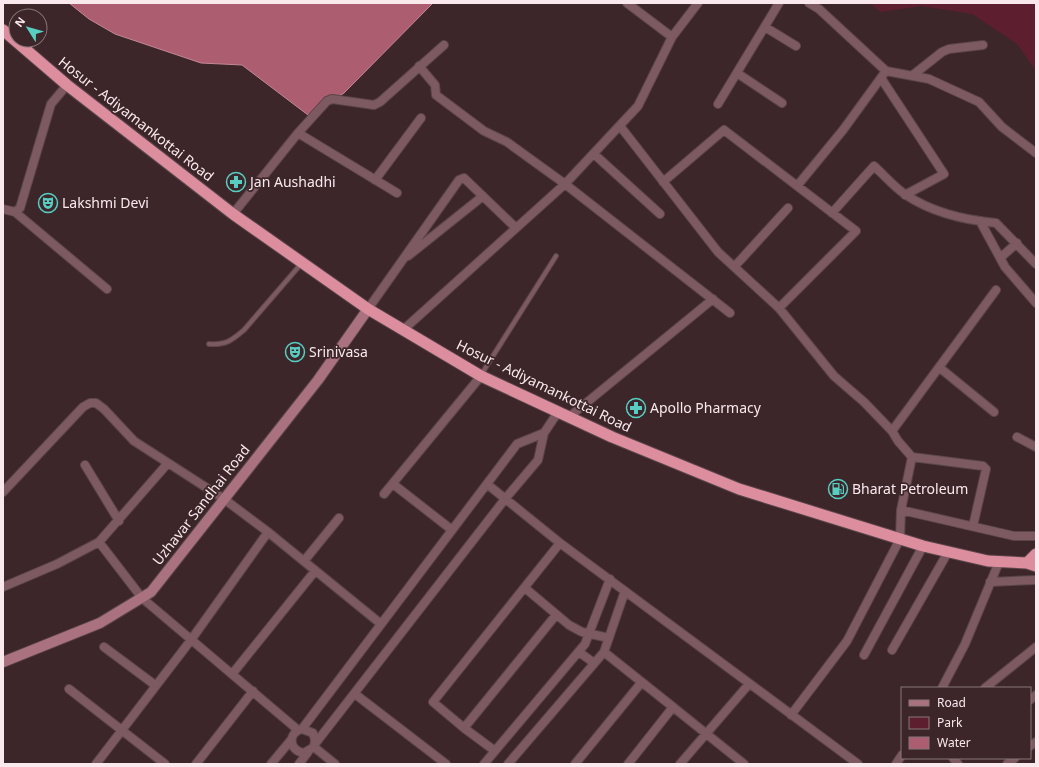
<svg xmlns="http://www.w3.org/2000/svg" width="1039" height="767" font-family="'Noto Sans',sans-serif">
  <rect width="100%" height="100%" fill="#3c262a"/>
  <path fill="#5d1e30" d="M869 3H1036V71L1017 44 972 14 921 6 881 12Z"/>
  <path fill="#ad5d70" stroke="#c48795" d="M69 3H433L344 93 308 115 242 65 201 63 115 34 89 19Z"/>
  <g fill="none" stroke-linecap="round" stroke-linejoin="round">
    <defs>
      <path id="service" d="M209 344C226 345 231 341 244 330L301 264
        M481 375 556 256"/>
      <path id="minor" d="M809 3 819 9 886 71 929 79 979 102 1002 127 1036 153
        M765 27 796 46
        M672 37 698 3
        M419 66 435 85 436 95 484 131 507 142 565 184 730 313
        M737 73 782 103
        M913 75 942 52 949 49 983 45
        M881 78 944 174 905 195
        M718 104 779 3
        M620 126 718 252 779 308 834 376 864 402 892 431 898 441 912 457 901 510 900 539 847 641 791 715
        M298 133 397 193
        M594 154 660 214
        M375 180 421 118
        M663 182 724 130 856 231 779 308
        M797 186 843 130 883 75
        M3 209 15 212 20 208 51 104 67 85
        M15 212 107 289
        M832 213 874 166C884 175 894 187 906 195 933 213 964 220 996 223L1036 264
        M233 214 298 133 327 101 332 99 374 105 380 102 444 45
        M980 221 1005 267 1036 303
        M408 256 483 196
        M1000 258 1017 243
        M735 266 788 208
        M368 309 459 180 464 178 516 228
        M403 330 565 184 638 106 672 37 627 3
        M940 368 994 412
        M569 417 713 299
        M892 431 996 290
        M1017 437 1036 447
        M912 457 983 466 986 469 973 526
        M85 465 119 521
        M393 484 452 530
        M487 484 560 543 858 764
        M3 492 83 407 90 403H96L104 409 134 441 224 499 268 532 381 624
        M384 494 481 376
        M901 510 1014 536H1036
        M99 542 142 598 298 730
        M304 561 339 518
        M990 582 1036 580
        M3 587 57 564 99 542 168 463
        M525 588 569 625 582 632 609 638
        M104 647 155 685
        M892 650 948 552
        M579 652 594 663
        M604 652 673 707 628 764
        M864 655 923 546
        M233 673 315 571
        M942 688 965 644 999 562
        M985 688 1036 647
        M69 689 165 764
        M355 694 446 764
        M1030 700 1036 695
        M673 707 744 764
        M464 728 433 702 560 543
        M302 729 313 733 315 740 314 747 304 753C289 751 287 733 302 729L517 444 544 433
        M315 744 505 499 538 460 544 433 558 412
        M1030 746 1036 742
        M314 747 335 764
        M495 751 464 728 556 615
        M953 758 958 764
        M96 764 191 640 268 532
        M196 764 253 691
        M271 764 291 740
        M299 764 308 752
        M484 764 585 644 610 579
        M508 764 604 652 625 591
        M575 764 641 683
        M680 764 749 684
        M896 764 902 755
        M1007 764 1015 758"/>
      <path id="secondary" d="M3 662 100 623 151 592 318 380 368 309"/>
      <path id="trunk" d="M3 30 67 85 233 214 368 309 481 376 612 437 739 489 923 546 988 561 1027 563 1036 566
        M1027 563 1036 554"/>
    </defs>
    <use href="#service" stroke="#5a4549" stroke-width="6"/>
    <use href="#minor" stroke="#5a4549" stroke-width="10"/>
    <use href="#secondary" stroke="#5a4549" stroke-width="12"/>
    <use href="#trunk" stroke="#5a4549" stroke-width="13"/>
    <use href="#service" stroke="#7d5a61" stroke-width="4"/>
    <use href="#minor" stroke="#7d5a61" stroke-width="8"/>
    <use href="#secondary" stroke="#aa727e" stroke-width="10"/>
    <use href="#trunk" stroke="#dc8d9e" stroke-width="11"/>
  </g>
  <defs>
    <symbol id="pharmacy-ring" viewBox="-11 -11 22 22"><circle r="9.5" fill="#3c262a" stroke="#57cec1" stroke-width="1.5"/><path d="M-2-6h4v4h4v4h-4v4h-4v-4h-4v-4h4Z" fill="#57cec1"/></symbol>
    <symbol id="theatre-ring" viewBox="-11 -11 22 22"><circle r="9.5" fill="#3c262a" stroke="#57cec1" stroke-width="1.5"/><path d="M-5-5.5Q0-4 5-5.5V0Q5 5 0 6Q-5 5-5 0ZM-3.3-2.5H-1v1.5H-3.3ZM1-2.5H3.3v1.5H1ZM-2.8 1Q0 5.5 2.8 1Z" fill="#57cec1"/></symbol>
    <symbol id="fuel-ring" viewBox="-11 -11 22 22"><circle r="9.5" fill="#3c262a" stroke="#57cec1" stroke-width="1.5"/><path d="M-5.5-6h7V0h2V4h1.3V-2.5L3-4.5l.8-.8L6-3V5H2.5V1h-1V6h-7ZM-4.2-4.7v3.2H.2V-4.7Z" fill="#57cec1"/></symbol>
  </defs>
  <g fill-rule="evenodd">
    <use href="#pharmacy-ring" x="225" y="171" width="22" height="22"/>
    <use href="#theatre-ring" x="37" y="192" width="22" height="22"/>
    <use href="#theatre-ring" x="284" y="341" width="22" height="22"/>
    <use href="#pharmacy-ring" x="625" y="397" width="22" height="22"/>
    <use href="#fuel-ring" x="827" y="478" width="22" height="22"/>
  </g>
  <g text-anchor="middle" stroke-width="3.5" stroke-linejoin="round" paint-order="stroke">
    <g font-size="14" fill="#f9e9ec" stroke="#3c262a">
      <text transform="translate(136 119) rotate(38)" y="5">Hosur - Adiyamankottai Road</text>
      <text transform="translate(544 386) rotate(26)" y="5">Hosur - Adiyamankottai Road</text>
      <text transform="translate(201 505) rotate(-52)" y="5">Uzhavar Sandhai Road</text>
    </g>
    <g font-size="14" fill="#f9e9ec" stroke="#3c262a" text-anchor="start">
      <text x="250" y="187">Jan Aushadhi</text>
      <text x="62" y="208">Lakshmi Devi</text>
      <text x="309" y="357">Srinivasa</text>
      <text x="650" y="413">Apollo Pharmacy</text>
      <text x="852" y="494">Bharat Petroleum</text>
    </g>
  </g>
  <rect width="1039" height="767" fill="none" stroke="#f9e9ec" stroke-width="8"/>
  <rect x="901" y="687" width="130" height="72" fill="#3c262a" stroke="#887478"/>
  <rect x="909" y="700" width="20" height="6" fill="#aa727e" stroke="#887478"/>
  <text x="937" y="707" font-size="12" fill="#f9e9ec">Road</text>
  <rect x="909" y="717" width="20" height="12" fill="#5d1e30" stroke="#887478"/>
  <text x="937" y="727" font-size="12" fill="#f9e9ec">Park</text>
  <rect x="909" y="737" width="20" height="12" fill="#ad5d70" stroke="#887478"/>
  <text x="937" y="747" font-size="12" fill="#f9e9ec">Water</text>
  <g transform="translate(28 28) rotate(307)"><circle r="19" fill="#3c262a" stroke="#887478"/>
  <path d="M0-3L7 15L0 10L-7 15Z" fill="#57cec1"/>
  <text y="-6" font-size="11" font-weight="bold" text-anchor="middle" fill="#f9e9ec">N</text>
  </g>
</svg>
